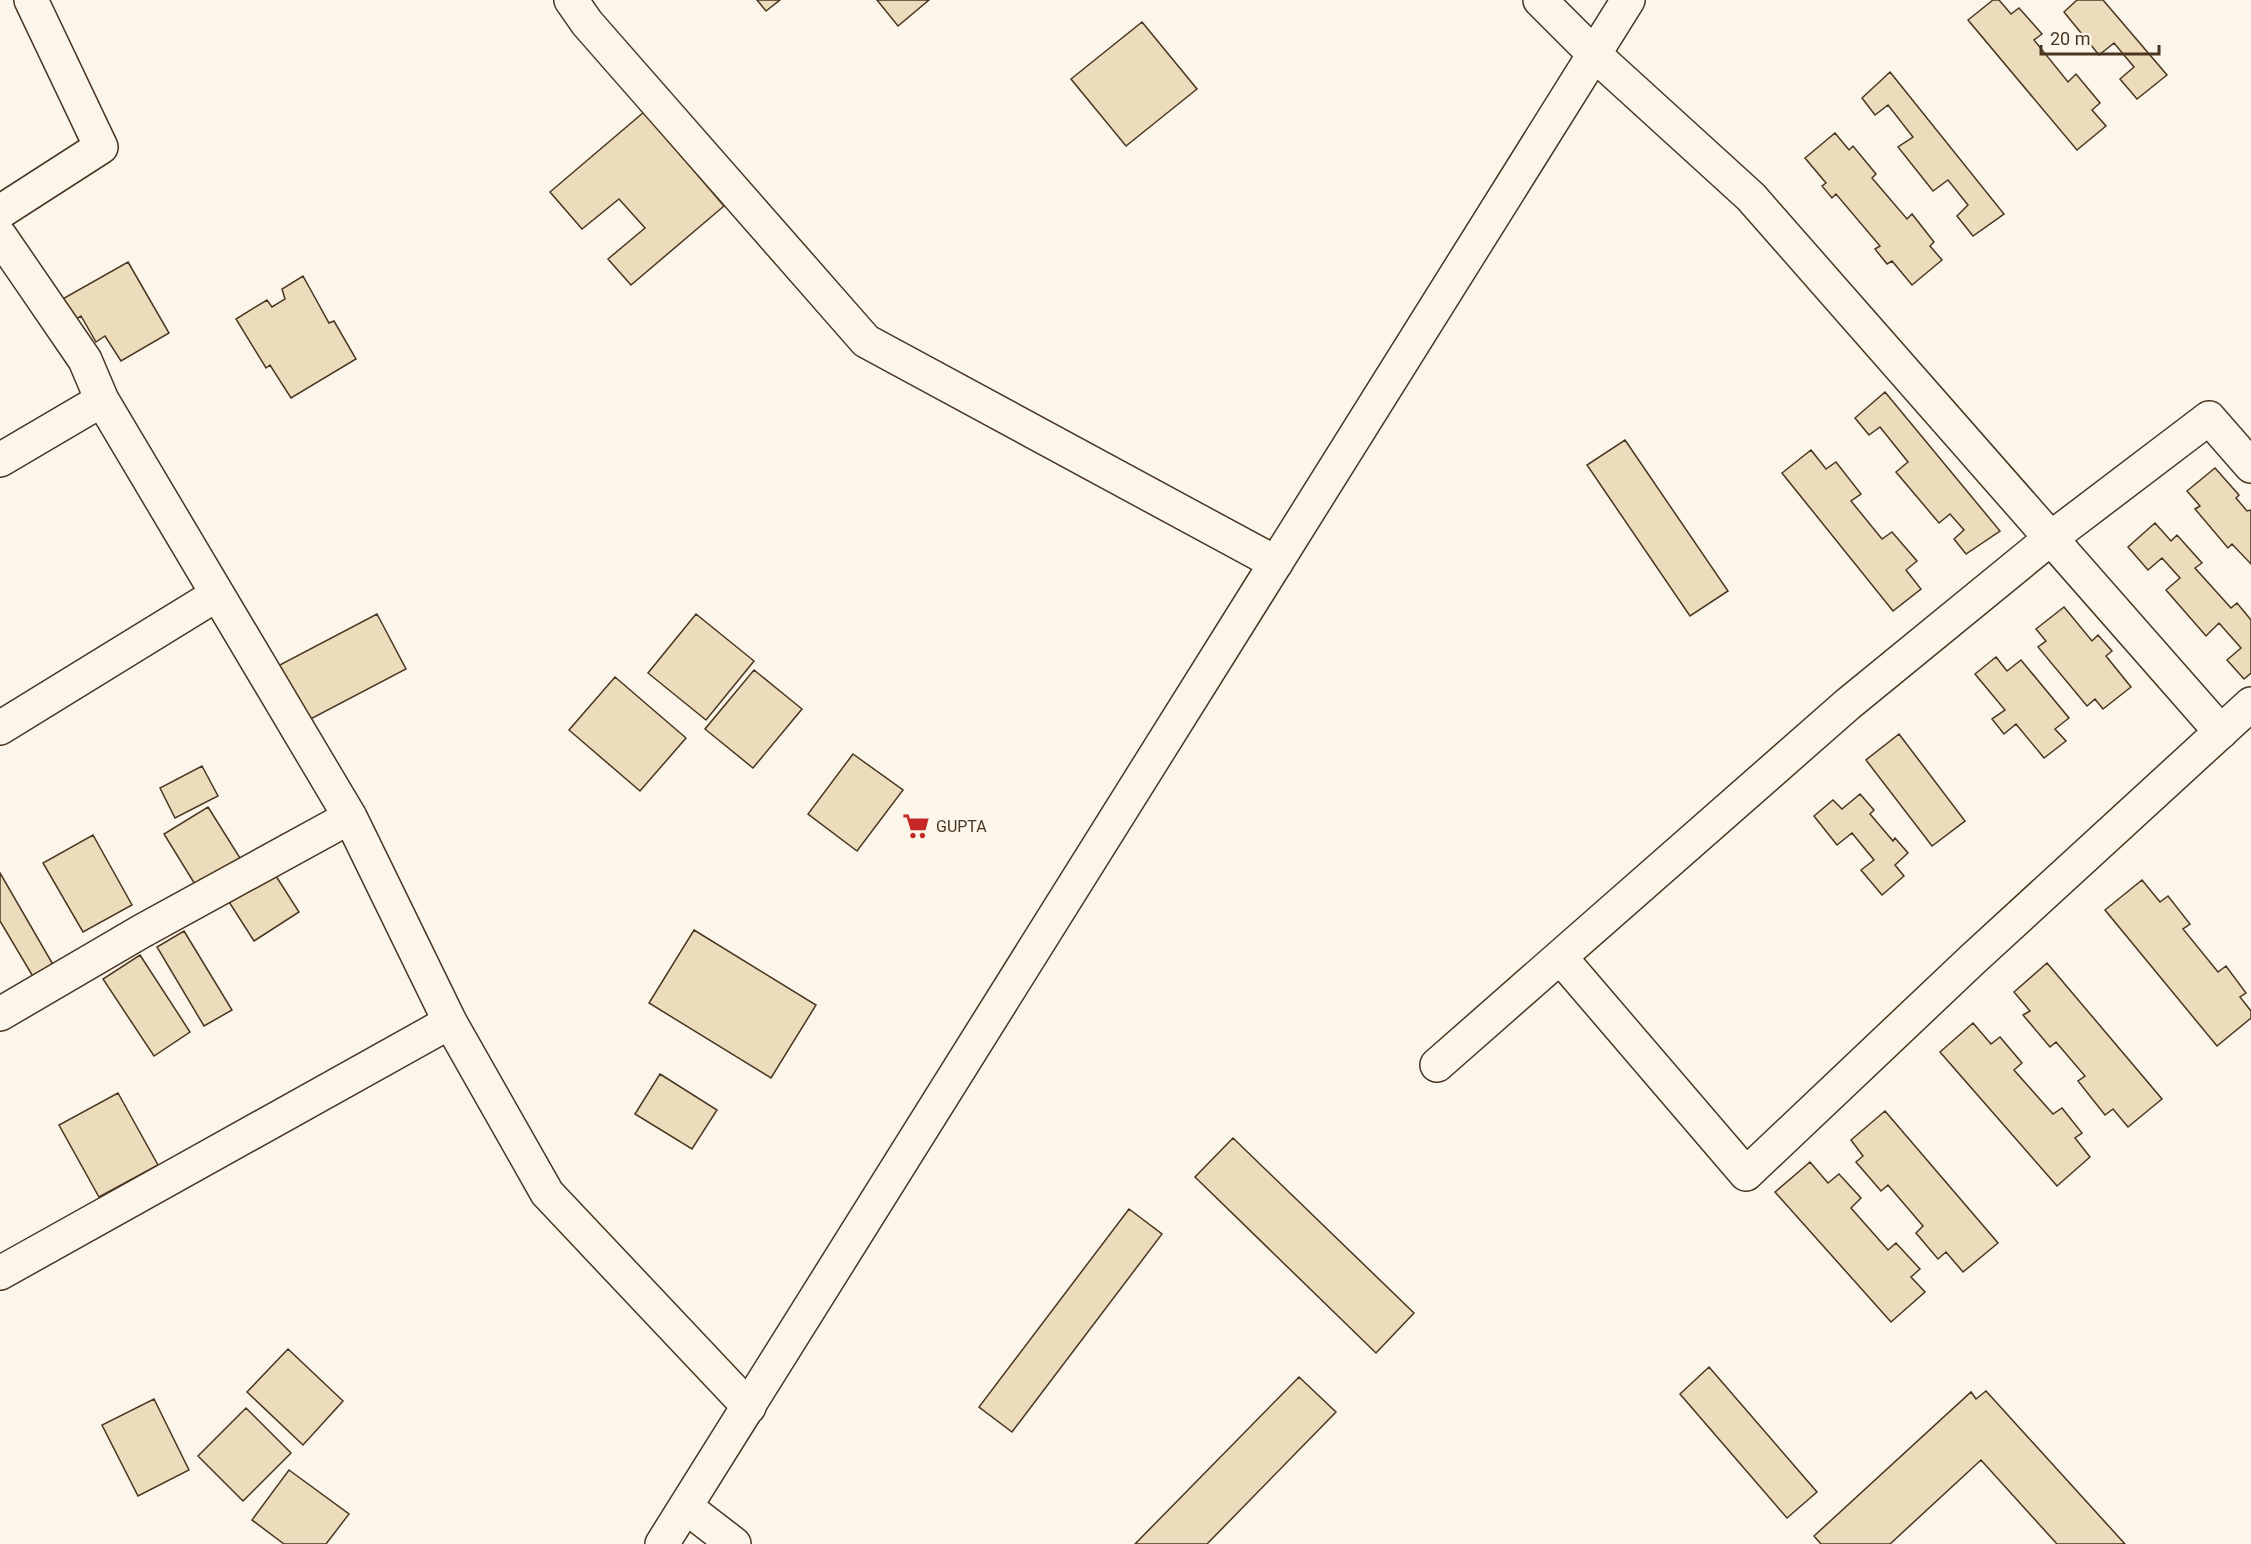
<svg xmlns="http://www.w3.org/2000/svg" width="2251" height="1544" font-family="Roboto,sans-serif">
  <rect width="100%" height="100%" fill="#fbf6e9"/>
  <path fill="#ecdcbc" stroke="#4a3520" stroke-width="1.5" d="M757 0H780L766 11Z
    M877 0H929L898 26Z
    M1993 0H1999L2011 14 2019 8 2042 34 2034 40 2068 82 2076 74 2100 103 2092 110 2106 126 2077 150 1968 20Z
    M2077 0H2103L2167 75 2137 99 2120 79 2134 67 2114 43 2099 55 2064 12Z
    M1142 22 1197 89 1126 146 1071 79Z
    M1890 72 2004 214 1973 236 1957 216 1968 205 1948 180 1933 191 1898 147 1913 137 1888 105 1875 115 1862 98Z
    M644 112 724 206 631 285 608 259 645 228 619 199 582 229 550 192Z
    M1835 133 1849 150 1853 146 1876 174 1872 178 1907 219 1912 214 1934 242 1930 246 1942 260 1912 285 1892 261 1887 264 1875 249 1880 246 1836 194 1832 198 1822 186 1826 183 1805 158Z
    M128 262 169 333 121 361 105 336 96 342 81 316 71 322 59 301Z
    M303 276 329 323 334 321 356 359 291 398 270 365 266 368 236 319 267 300 272 307 285 299 282 289Z
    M1885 392 2000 531 1966 554 1954 539 1964 530 1950 514 1939 523 1896 472 1908 462 1880 427 1869 435 1855 418Z
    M1625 440 1728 591 1690 616 1587 465Z
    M1811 450 1826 469 1836 462 1861 494 1851 501 1882 539 1892 532 1917 561 1906 570 1921 589 1893 611 1782 473Z
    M2215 468 2239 495 2236 498 2247 511 2251 510V564L2232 544 2228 548 2195 509 2200 506 2187 491Z
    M2155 523 2171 541 2177 535 2202 563 2195 568 2231 608 2237 603 2251 620V673L2244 679 2227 660 2241 648 2219 623 2206 636 2166 590 2180 578 2162 558 2148 570 2128 547Z
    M2064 607 2092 641 2098 635 2112 651 2106 656 2131 687 2103 709 2095 699 2087 706 2038 647 2046 641 2036 629Z
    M377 614 406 669 303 723 274 668Z
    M696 614 754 661 706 720 648 673Z
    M1996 657 2007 671 2021 660 2069 718 2055 729 2066 741 2044 758 2016 724 2004 734 1992 719 2005 710 1975 674Z
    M754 670 802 709 753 768 705 729Z
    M615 677 686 738 640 791 569 730Z
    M1899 734 1965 821 1932 846 1866 760Z
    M853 754 903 790 857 851 808 814Z
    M202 766 218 796 175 818 160 788Z
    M1860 794 1874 810 1870 814 1893 841 1895 838 1908 853 1895 865 1904 876 1882 895 1861 870 1874 860 1852 833 1837 845 1814 816 1833 800 1842 809Z
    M208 807 240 858 196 886 164 834Z
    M93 835 132 905 83 932 43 863Z
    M267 862 299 912 254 941 222 891Z
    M0 873 55 968 35 980 0 921Z
    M2142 880 2160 902 2168 896 2190 924 2183 929 2218 972 2226 966 2246 993 2240 997 2251 1011V1018L2217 1046 2105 910Z
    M694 930 816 1005 771 1078 649 1003Z
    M184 931 232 1010 204 1026 157 947Z
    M140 955 190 1032 154 1056 103 979Z
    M2047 963 2162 1099 2128 1127 2113 1109 2105 1115 2078 1081 2085 1076 2056 1042 2050 1047 2023 1015 2030 1011 2014 992Z
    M1973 1023 1991 1044 2000 1037 2022 1063 2014 1070 2053 1114 2062 1108 2082 1133 2075 1138 2090 1157 2057 1186 1940 1052Z
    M660 1074 717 1110 692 1149 635 1114Z
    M118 1093 158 1165 99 1197 59 1125Z
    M1885 1111 1998 1243 1963 1272 1946 1252 1938 1259 1916 1233 1923 1226 1888 1185 1881 1191 1856 1162 1863 1156 1851 1140Z
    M1233 1138 1414 1313 1376 1353 1195 1177Z
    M1810 1162 1828 1183 1839 1174 1861 1198 1851 1208 1888 1250 1896 1243 1920 1269 1911 1277 1925 1292 1891 1322 1775 1192Z
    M1129 1209 1162 1234 1012 1432 979 1407Z
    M288 1349 343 1401 303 1445 247 1392Z
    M1709 1367 1817 1492 1787 1518 1680 1394Z
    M1299 1377 1336 1412 1207 1544H1135Z
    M1986 1391 2125 1544H2057L1981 1460 1890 1544H1821L1814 1536 1971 1392 1976 1399Z
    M154 1399 189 1470 138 1496 102 1425Z
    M246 1408 291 1453 243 1501 198 1456Z
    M289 1470 349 1514 326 1544H284L252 1520Z"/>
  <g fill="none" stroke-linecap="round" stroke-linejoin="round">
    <defs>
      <path id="street" d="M571 0 587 23 866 341 1276 563
        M1540 0 1594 54 1751 197 2221 732
        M0 212 101 147 31 0
        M0 236 85 360 102 400 350 817 450 1022 547 1193 749 1407
        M0 460 102 400
        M0 728 216 595
        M1560 957 1746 1174 1973 959 2251 704
        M0 1014 142 931 350 817
        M1437 1065 1848 704 2051 538 2209 418 2251 466
        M0 1273 450 1022
        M686 1507 734 1544"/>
      <path id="secondary" d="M662 1544 1628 0"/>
    </defs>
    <use href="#street" stroke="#4a3520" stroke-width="36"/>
    <use href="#secondary" stroke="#4a3520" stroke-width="36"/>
    <use href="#street" stroke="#fbf6e9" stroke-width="33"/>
    <use href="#secondary" stroke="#fbf6e9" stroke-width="33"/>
  </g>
  <defs>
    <symbol id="supermarket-bare" viewBox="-9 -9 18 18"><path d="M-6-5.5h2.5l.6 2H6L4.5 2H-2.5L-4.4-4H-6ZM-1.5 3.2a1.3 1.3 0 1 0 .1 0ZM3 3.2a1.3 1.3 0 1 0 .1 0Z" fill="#c62828" stroke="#fbf6e9" stroke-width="2.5" paint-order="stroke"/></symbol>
  </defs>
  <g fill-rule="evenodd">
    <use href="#supermarket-bare" x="897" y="807" width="38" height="38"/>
  </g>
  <g text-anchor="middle" stroke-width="4.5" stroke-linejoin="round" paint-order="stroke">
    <g font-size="16" fill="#4a3520" stroke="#fbf6e9" text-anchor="start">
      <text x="936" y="832">GUPTA</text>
    </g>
  </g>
  <path d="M2041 45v9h118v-9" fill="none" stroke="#4a3520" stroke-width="3"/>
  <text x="2050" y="45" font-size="18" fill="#4a3520" stroke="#fbf6e9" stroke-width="4.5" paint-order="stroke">20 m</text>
</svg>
